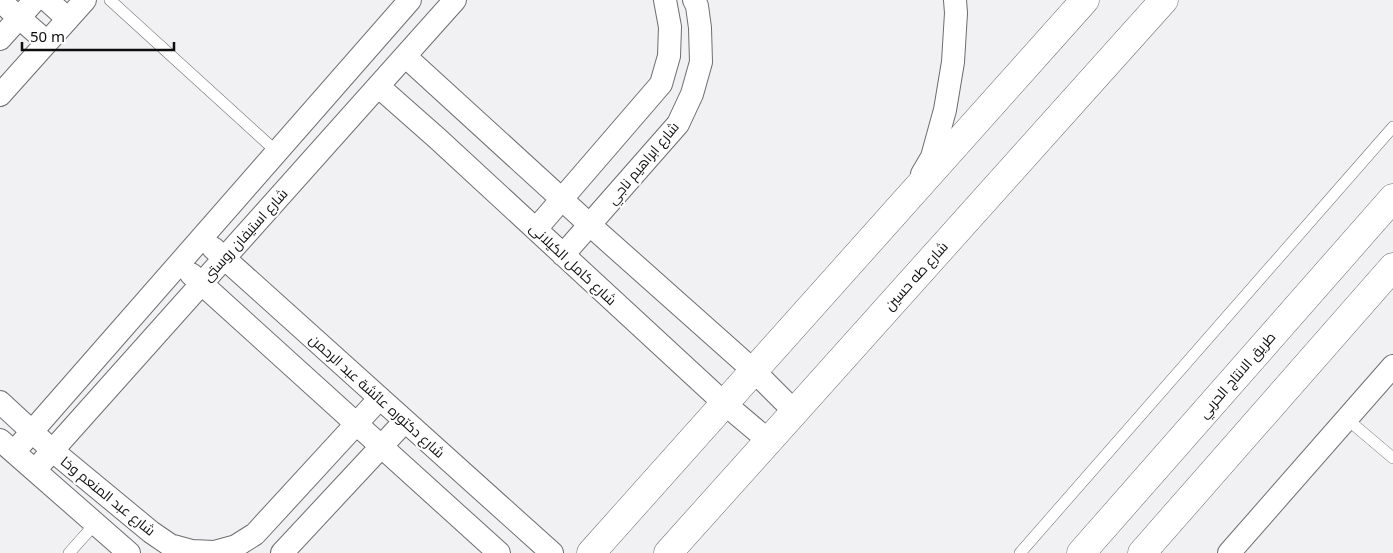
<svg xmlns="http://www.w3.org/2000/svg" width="1393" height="553" font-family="'Noto Sans',Cairo,sans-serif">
  <rect width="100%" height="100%" fill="#f1f1f3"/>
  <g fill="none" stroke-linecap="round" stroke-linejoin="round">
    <defs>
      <path id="lane" d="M110 0 277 152
        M1347 419 1393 458
        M69 553 95 524
        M1020 553 1393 127"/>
      <path id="street" d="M47 0 68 19
        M0 1 47 42
        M0 39 35 0
        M405 56 590 225 754 371 795 412
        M378 86 438 139 725 404 769 441
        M0 95 85 0
        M922 174 932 157 945 110 953 62 956 13 955 0
        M536 229 661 84 669 56 670 27 665 0
        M213 248 552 553
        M563 255 678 124 692 94 701 62 700 28 697 6 694 0
        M191 274 499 553
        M0 402 53 451 151 532 170 545 192 551 214 552 236 546 255 534 380 398
        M0 440 129 553
        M14 452 410 0
        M35 470 455 0
        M282 553 405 421
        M1229 553 1393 366"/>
      <path id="secondary" d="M591 553 1085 0
        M668 553 1164 0
        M1081 553 1393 198
        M1142 553 1393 267"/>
    </defs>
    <use href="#lane" stroke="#6d6d6f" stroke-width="12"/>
    <use href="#street" stroke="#6d6d6f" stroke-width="24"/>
    <use href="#secondary" stroke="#6d6d6f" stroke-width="29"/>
    <use href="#lane" stroke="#fff" stroke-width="11"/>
    <use href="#street" stroke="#fff" stroke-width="22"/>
    <use href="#secondary" stroke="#fff" stroke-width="28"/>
  </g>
  <g text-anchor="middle" stroke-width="4.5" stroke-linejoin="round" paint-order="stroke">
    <g font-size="14" fill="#0d0d0e" stroke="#fefeff">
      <text transform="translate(643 163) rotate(-50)" y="5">شارع ابراهيم ناجي</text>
      <text transform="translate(245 235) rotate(-48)" y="5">شارع استيفان روستى</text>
      <text transform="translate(573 264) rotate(43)" y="5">شارع كامل الكيلانى</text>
      <text transform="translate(916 276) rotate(-48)" y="5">شارع طه حسين</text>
      <text transform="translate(1237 375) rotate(-49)" y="5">طريق الانتاج الحربي</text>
      <text transform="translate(377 396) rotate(42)" y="5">شارع دكتوره عائشة عبد الرحمن</text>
      <text transform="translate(108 496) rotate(39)" y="5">شارع عبد المنعم وخا</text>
    </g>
  </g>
  <path d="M22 42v8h152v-8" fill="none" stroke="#0d0d0e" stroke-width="2.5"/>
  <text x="30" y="42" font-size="15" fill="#0d0d0e" stroke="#fefeff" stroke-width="4" paint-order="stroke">50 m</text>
</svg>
